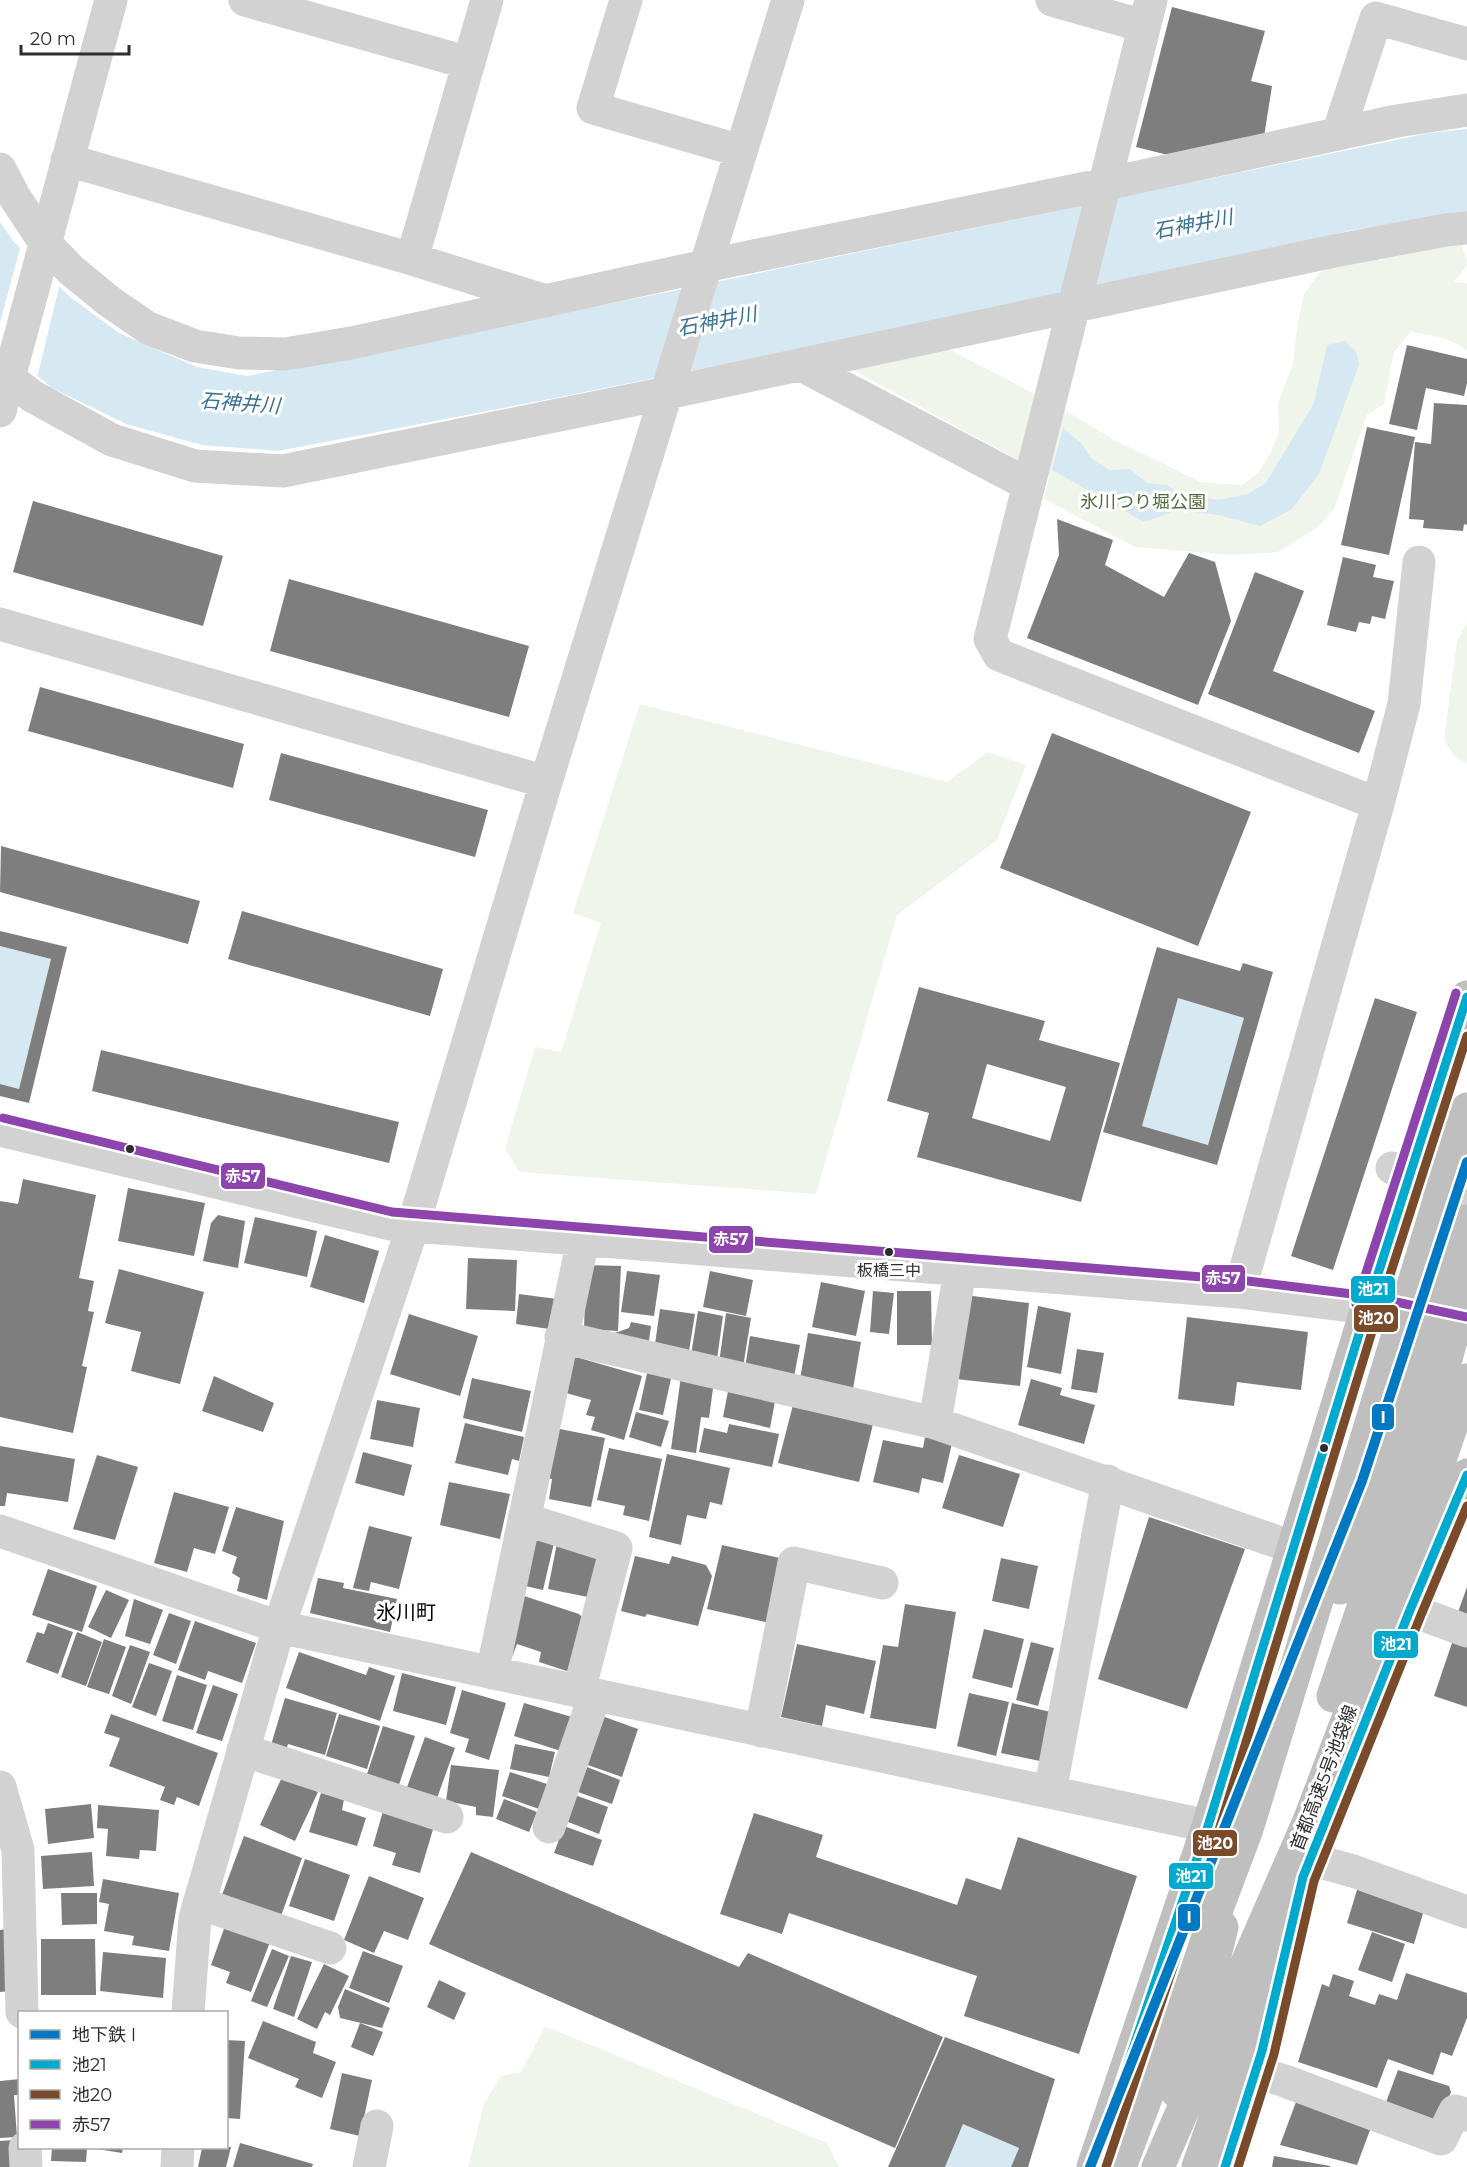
<svg xmlns="http://www.w3.org/2000/svg" width="1467" height="2167" font-family="Montserrat,'Noto Sans JP',sans-serif">
  <rect width="100%" height="100%" fill="#fff"/>
  <path fill="#f0f5eb" d="M1461 244 1467 260V266L1454 282 1467 283V351C1454 338 1428 335 1411 332L1394 352 1384 404 1367 415 1334 509 1318 527 1278 552 1231 555 1135 547 1044 499 1049 477 853 370 941 345 1065 410 1114 440 1201 482 1242 485 1258 473 1271 452 1279 432 1278 403 1293 364 1297 327 1304 294 1319 273 1346 260 1378 259 1381 261 1387 256Z
    M1467 623V763L1455 757 1444 740 1457 641Z
    M640 704 947 782 988 752 1026 765 997 840 897 915 816 1194 519 1172 505 1148 535 1047 561 1052 601 923 573 913Z
    M545 2026 827 2143 839 2167H468L484 2104 501 2076 521 2072Z"/>
  <path fill="#d6e8f2" d="M1467 129V214L1353 230 1004 308 550 399 278 451 202 445 126 424 52 388 0 344V222L14 242 70 297 119 333 197 367 247 376 663 293 1429 133Z
    M1345 341 1357 353 1359 365 1319 474 1291 510 1260 526 1218 515 1178 510 1144 522 1052 470 1063 428 1082 444 1091 458 1110 470 1130 469 1147 483 1167 485 1179 493 1218 500 1247 494 1265 484 1314 403 1327 345Z
    M0 946 51 959 19 1089 0 1084Z
    M1178 998 1244 1018 1208 1145 1142 1126Z
    M963 2124 1019 2148 1011 2167H945Z"/>
  <path fill="#fff" d="M21 245 60 283 37 378 0 348V323Z"/>
  <path fill="#7e7e7e" fill-rule="evenodd" d="M1172 7 1265 31 1251 81 1272 86 1264 137 1172 156 1136 147Z
    M1407 345 1467 359V383L1464 396 1426 388 1417 430 1389 424Z
    M1434 403 1467 405V525L1464 524 1463 531 1423 528 1424 520 1409 519 1415 442 1431 444Z
    M1367 427 1415 437 1389 555 1341 545Z
    M33 501 223 556 203 626 13 572Z
    M1057 519 1113 540 1105 565 1164 597 1189 553 1215 562 1231 621 1198 705 1027 638 1059 555Z
    M1343 557 1376 565 1373 577 1394 581 1385 619 1372 616 1370 624 1359 622 1356 632 1327 625Z
    M1255 572 1304 591 1273 671 1375 711 1359 753 1208 694Z
    M289 579 529 646 509 717 270 651Z
    M40 687 244 744 233 788 28 731Z
    M1052 733 1251 812 1198 946 1000 868Z
    M281 753 488 810 475 857 269 800Z
    M1 846 200 901 188 944 0 892Z
    M242 911 443 969 430 1016 228 959Z
    M0 931 67 947 29 1103 0 1096V1084L19 1089 51 959 0 946Z
    M1157 947 1240 971 1243 963 1273 972 1217 1165 1103 1132ZM1178 998 1244 1018 1208 1145 1142 1126Z
    M919 987 1045 1021 1039 1040 1120 1063 1081 1202 917 1157 929 1113 887 1101ZM987 1064 1066 1087 1050 1141 972 1118Z
    M1375 998 1417 1012 1333 1270 1291 1256Z
    M101 1050 399 1122 389 1163 92 1091Z
    M23 1179 96 1195 79 1278 94 1281 88 1311 94 1312 82 1366 87 1367 73 1433 0 1417V1201L18 1204Z
    M128 1188 205 1203 194 1256 118 1241Z
    M218 1215 245 1221 238 1268 203 1261 211 1223Z
    M255 1217 317 1231 307 1277 244 1263Z
    M325 1235 379 1251 364 1303 310 1287Z
    M468 1258 517 1260 515 1311 466 1309Z
    M586 1265 621 1266 618 1331 584 1329Z
    M119 1269 204 1292 180 1384 131 1371 141 1332 105 1323Z
    M627 1271 660 1275 654 1316 621 1312Z
    M710 1271 753 1280 746 1316 703 1307Z
    M821 1282 865 1291 856 1336 812 1327Z
    M873 1291 894 1293 889 1334 870 1332Z
    M897 1291H931L932 1345H897Z
    M519 1294 557 1299 549 1329 516 1324Z
    M965 1295 1029 1303 1020 1386 956 1379Z
    M1038 1306 1071 1313 1061 1374 1027 1367Z
    M660 1309 695 1314 688 1357 654 1351Z
    M698 1311 723 1316 717 1359 691 1355Z
    M726 1313 751 1318 743 1367 719 1363Z
    M409 1314 478 1336 460 1396 390 1374Z
    M1187 1317 1308 1332 1301 1390 1237 1382 1234 1406 1178 1399Z
    M631 1322 651 1326 648 1348 612 1334 629 1328Z
    M808 1333 861 1342 853 1389 800 1379Z
    M750 1336 800 1345 794 1377 745 1368Z
    M1077 1349 1104 1353 1097 1393 1071 1389Z
    M569 1355 642 1376 624 1440 591 1430 595 1417 586 1415 591 1400 559 1391Z
    M648 1369 672 1374 663 1415 639 1410Z
    M214 1376 274 1403 263 1432 202 1411Z
    M681 1376 714 1381 709 1418 701 1417 696 1453 671 1449Z
    M472 1378 531 1391 522 1432 463 1418Z
    M1031 1379 1062 1388 1060 1395 1095 1405 1084 1444 1018 1425Z
    M729 1386 776 1396 770 1428 723 1417Z
    M377 1400 420 1408 413 1447 370 1439Z
    M793 1405 873 1424 859 1482 778 1463Z
    M636 1412 669 1421 661 1447 629 1437Z
    M465 1423 524 1437 519 1461 512 1459 508 1475 455 1463Z
    M729 1424 779 1434 772 1467 699 1452 704 1428 727 1433Z
    M555 1428 605 1438 591 1507 549 1499 552 1479 545 1478Z
    M925 1437 952 1443 943 1483 922 1478 919 1493 873 1482 883 1440 923 1448Z
    M0 1446 75 1459 68 1502 7 1493 5 1506H0Z
    M609 1448 662 1459 649 1521 623 1515 625 1506 597 1500Z
    M363 1452 412 1465 404 1496 355 1483Z
    M667 1454 730 1468 722 1505 710 1502 706 1519 687 1515 681 1545 649 1537Z
    M97 1455 138 1467 115 1540 73 1529Z
    M959 1455 1020 1474 1003 1527 942 1508Z
    M449 1482 510 1494 500 1539 440 1525Z
    M174 1492 229 1507 215 1554 194 1548 187 1572 154 1563Z
    M236 1507 284 1521 267 1600 237 1591 240 1578 232 1573 237 1557 222 1551Z
    M1149 1517 1245 1549 1187 1709 1098 1679Z
    M369 1526 412 1537 399 1589 371 1582 369 1591 353 1588Z
    M530 1537 554 1543 543 1590 512 1583Z
    M557 1543 602 1551 593 1598 548 1589Z
    M722 1545 784 1559 770 1623 707 1609Z
    M635 1556 669 1564 672 1556 706 1565 712 1576 698 1626 647 1614 645 1617 621 1611Z
    M1001 1558 1038 1566 1029 1609 992 1601Z
    M48 1569 97 1586 82 1632 32 1615Z
    M318 1578 344 1583 343 1588 397 1599 390 1632 310 1613Z
    M1467 1587V1618L1457 1615Z
    M106 1590 129 1600 111 1638 88 1627Z
    M515 1593 579 1614 590 1625 573 1673 539 1662 541 1652 517 1644 512 1657 499 1653Z
    M134 1599 163 1610 150 1644 125 1636Z
    M905 1604 956 1612 936 1729 870 1718 883 1645 898 1647Z
    M169 1613 191 1621 176 1664 153 1655Z
    M195 1621 256 1643 242 1683 208 1671 205 1680 178 1670Z
    M48 1623 73 1632 58 1674 26 1662 37 1632 44 1634Z
    M984 1629 1024 1639 1012 1688 972 1678Z
    M77 1632 102 1642 86 1686 61 1677Z
    M1454 1637 1467 1642V1707L1434 1696Z
    M104 1639 126 1647 109 1694 87 1687Z
    M1031 1642 1054 1648 1038 1706 1016 1700Z
    M797 1644 876 1661 864 1714 826 1705 822 1726 781 1717Z
    M130 1645 150 1652 131 1704 112 1696Z
    M299 1652 366 1675 369 1667 395 1676 380 1721 286 1688Z
    M149 1663 172 1671 156 1716 132 1707Z
    M402 1673 456 1687 446 1725 393 1711Z
    M177 1675 207 1685 193 1730 162 1721Z
    M213 1685 238 1694 222 1741 196 1733Z
    M462 1690 506 1703 489 1760 465 1752 469 1739 450 1733Z
    M969 1693 1009 1702 996 1756 957 1746Z
    M285 1698 337 1713 325 1755 288 1744 286 1750 271 1745Z
    M524 1703 572 1717 561 1751 514 1736Z
    M1012 1703 1051 1712 1040 1761 1001 1753Z
    M111 1714 218 1753 199 1806 177 1797 174 1805 160 1800 165 1787 109 1766 120 1738 104 1733Z
    M339 1714 380 1726 367 1769 326 1756Z
    M602 1716 638 1729 622 1777 585 1764Z
    M383 1726 415 1736 397 1791 365 1780Z
    M425 1737 455 1748 436 1801 406 1790Z
    M515 1744 555 1752 549 1777 510 1769Z
    M451 1765 499 1770 493 1817 476 1815V1807L446 1801Z
    M587 1767 620 1780 612 1804 578 1792Z
    M510 1772 547 1784 539 1809 502 1796Z
    M283 1775 318 1792 295 1841 260 1825Z
    M321 1793 344 1799 342 1810 366 1818 357 1846 309 1832Z
    M572 1794 608 1807 599 1834 563 1820Z
    M504 1799 537 1812 529 1832 496 1819Z
    M91 1804 94 1838 48 1844 45 1809Z
    M98 1805 159 1810 156 1851 140 1850 139 1859 106 1856 108 1829 97 1828Z
    M383 1811 434 1826 420 1873 392 1865 396 1853 373 1846Z
    M754 1813 823 1835 816 1857 957 1905 966 1878 1001 1890 1018 1837 1137 1876 1079 2054 964 2016 977 1976 789 1913 782 1934 720 1914Z
    M564 1826 602 1840 593 1866 554 1853Z
    M244 1836 302 1858 281 1916 222 1895Z
    M92 1852 94 1886 43 1889 41 1856Z
    M471 1852 739 1967 748 1953 943 2037 895 2148 429 1944Z
    M305 1859 350 1875 334 1921 289 1906Z
    M369 1876 424 1898 408 1940 384 1931 374 1953 344 1940Z
    M103 1879 179 1893 169 1951 132 1945 134 1936 104 1931 109 1904 99 1902Z
    M1360 1880 1427 1900 1414 1944 1347 1923Z
    M61 1893H97V1924L62 1925Z
    M225 1926 270 1942 251 1992 226 1983 230 1972 211 1965Z
    M6 1929 12 1991 0 1992V1930Z
    M1372 1932 1405 1944 1392 1982 1358 1970Z
    M41 1939H95L96 1995H41Z
    M272 1949 289 1956 267 2007 251 2001Z
    M363 1951 403 1966 389 2003 349 1988Z
    M103 1952 166 1958 163 1998 100 1991Z
    M291 1956 312 1962 294 2017 273 2009Z
    M324 1964 349 1976 330 2015 325 2012 317 2029 297 2019Z
    M1406 1973 1467 1993V2018L1452 2056 1441 2052 1433 2075 1388 2059 1377 2088 1298 2062 1322 1984 1329 1987 1333 1974 1354 1981 1349 1996 1375 2005 1379 1994 1397 2000Z
    M439 1980 466 1993 454 2020 427 2007Z
    M345 1989 390 2008 382 2028 340 2018 338 2007Z
    M263 2021 316 2042 313 2053 336 2062 322 2098 295 2087 299 2079 248 2058Z
    M360 2023 383 2032 373 2056 351 2047Z
    M945 2037 1055 2079 1028 2167H1011L1019 2148 963 2124 945 2167H888Z
    M226 2040 245 2041 240 2119 226 2118Z
    M1398 2070 1449 2086 1451 2092 1439 2121 1385 2105Z
    M342 2073 372 2080 360 2136 330 2129Z
    M20 2079V2095H14L17 2137 0 2138V2081Z
    M1296 2102 1370 2130 1357 2165 1280 2145Z
    M14 2140 17 2167H0V2141Z
    M240 2143 313 2164 312 2167H233Z
    M226 2147H231L226 2167H198L202 2148Z
    M52 2148H87L86 2162 51 2161Z
    M91 2148H123L122 2153Z
    M1274 2156 1330 2166V2167H1272Z"/>
  <g fill="none" stroke-linecap="round" stroke-linejoin="round">
    <path stroke="#d2d2d2" stroke-width="33" d="M245 0 469 63
      M626 0 593 108 741 151
      M1052 0 1144 26
      M1151 0 990 639 999 655 1378 804 1239 1292
      M1338 134 1376 18 1467 44
      M67 160 412 259 546 301
      M0 169 14 196 45 243 71 270 110 302 148 328 195 346 239 353 285 354 351 343 705 266 1106 184 1397 121 1467 110
      M412 259 487 0
      M801 365 1029 485
      M0 369 10 379 32 396 112 440 195 466 283 471 667 393 1334 251 1446 230 1467 228
      M0 411 111 0
      M0 624 546 782
      M1378 804 1404 704 1419 562
      M0 1130 390 1224 1239 1292 1367 1308 1431 1321
      M960 1270 935 1423 1295 1548
      M561 1337 935 1423
      M524 1519 616 1548 579 1691
      M0 1531 279 1627 1208 1826
      M1410 1610 1467 1631
      M492 1673 583 1240
      M761 1731 794 1563 882 1583
      M243 1750 447 1817
      M0 1787 18 1850 22 2012
      M1050 1792 1108 1481
      M549 1827 595 1695
      M1310 1859 1353 1871 1467 1912
      M199 1903 330 1948
      M188 2012 195 1918 279 1627 413 1226 546 782 788 0
      M1254 2072 1282 2080 1441 2139 1455 2111 1467 2115
      M25 2148 26 2167
      M177 2167 178 2148
      M369 2167 377 2126"/>
    <path stroke="#bfbfbf" stroke-width="33" d="M1177 2092 1190 2055 1222 1927
      M1093 2167 1208 1826 1367 1308 1467 997
      M1225 2167 1262 2051 1303 1877 1410 1610 1467 1475"/>
    <path stroke="#d2d2d2" stroke-width="33" d="M1392 1168 1467 1193"/>
    <path stroke="#bfbfbf" stroke-width="33" d="M1340 1588 1356 1550 1467 1221
      M1333 1696 1440 1381 1467 1281
      M1120 2167 1247 1829 1467 1109
      M1158 2167 1309 1821 1388 1613 1467 1380
      M1198 2167 1235 2062 1263 1971"/>
    <defs>
      <path id="bus-1" d="M1093 2167 1208 1826 1367 1308 1467 997
        M1225 2167 1262 2051 1303 1877 1410 1610 1467 1475"/>
      <path id="bus-2" d="M1106 2167 1219 1830 1378 1312 1467 1036
        M1238 2167 1274 2054 1314 1881 1421 1615 1467 1506"/>
      <path id="bus-3" d="M3 1118 392 1212 1240 1280 1368 1296 1467 1317
        M1356 1304 1456 993"/>
    </defs>
    <use href="#bus-1" stroke="#fff" stroke-width="14"/>
    <use href="#bus-2" stroke="#fff" stroke-width="14"/>
    <use href="#bus-3" stroke="#fff" stroke-width="14"/>
    <use href="#bus-1" stroke="#00a9ce" stroke-width="9"/>
    <use href="#bus-2" stroke="#7a4b2a" stroke-width="9"/>
    <use href="#bus-3" stroke="#8e44ad" stroke-width="9"/>
    <defs>
      <path id="metro-1" d="M1090 2167 1362 1481 1467 1162"/>
    </defs>
    <use href="#metro-1" stroke="#fff" stroke-width="15"/>
    <use href="#metro-1" stroke="#0079c2" stroke-width="10"/>
  </g>
  <g fill="#2d2d2d" stroke="#fff" stroke-width="2">
    <circle cx="130" cy="1149" r="5"/>
    <circle cx="889" cy="1252" r="5"/>
    <circle cx="1324" cy="1448" r="5"/>
  </g>
  <g text-anchor="middle" stroke-width="6" stroke-linejoin="round" paint-order="stroke">
    <g font-size="16" fill="#2d2d2d" stroke="#fff">
      <text x="889" y="1276">板橋三中</text>
    </g>
    <g font-size="18" fill="#516b38" stroke="#fff">
      <text x="1143" y="508">氷川つり堀公園</text>
    </g>
    <g font-size="18" fill="#2d2d2d" stroke="#fff">
      <text transform="translate(1324 1778) rotate(-69)" y="6">首都高速5号池袋線</text>
    </g>
    <g font-size="20" font-style="italic" fill="#377193" stroke="#fff">
      <text transform="translate(1193 224) rotate(-11)" y="7">石神井川</text>
      <text transform="translate(717 321) rotate(-11)" y="7">石神井川</text>
      <text transform="translate(240 403) rotate(4)" y="7">石神井川</text>
    </g>
    <g font-size="20" fill="#000" stroke="#fff">
      <text x="406" y="1619">氷川町</text>
    </g>
  </g>
  <g stroke="#fff" stroke-width="2">
    <rect x="220" y="1162" width="46" height="28" rx="6" fill="#8e44ad"/>
    <rect x="708" y="1225" width="46" height="29" rx="6" fill="#8e44ad"/>
    <rect x="1201" y="1264" width="45" height="29" rx="6" fill="#8e44ad"/>
    <rect x="1350" y="1275" width="46" height="29" rx="6" fill="#00a9ce"/>
    <rect x="1353" y="1304" width="46" height="29" rx="6" fill="#7a4b2a"/>
    <rect x="1371" y="1403" width="24" height="28" rx="6" fill="#0079c2"/>
    <rect x="1373" y="1630" width="46" height="29" rx="6" fill="#00a9ce"/>
    <rect x="1192" y="1829" width="46" height="28" rx="6" fill="#7a4b2a"/>
    <rect x="1168" y="1862" width="46" height="28" rx="6" fill="#00a9ce"/>
    <rect x="1177" y="1903" width="24" height="29" rx="6" fill="#0079c2"/>
  </g>
  <g font-size="16" text-anchor="middle" font-weight="bold" fill="#fff">
    <text x="243" y="1182">赤57</text>
    <text x="731" y="1245">赤57</text>
    <text x="1223" y="1284">赤57</text>
    <text x="1373" y="1295">池21</text>
    <text x="1376" y="1324">池20</text>
    <text x="1383" y="1423">I</text>
    <text x="1396" y="1650">池21</text>
    <text x="1215" y="1849">池20</text>
    <text x="1191" y="1882">池21</text>
    <text x="1189" y="1923">I</text>
  </g>
  <rect x="18" y="2011" width="210" height="138" fill="#ffffff" stroke="#ababab" stroke-width="1.5"/>
  <rect x="30" y="2030" width="30" height="9" fill="#0079c2" stroke="#ababab" stroke-width="1.5"/>
  <text x="72" y="2041" font-size="18" fill="#2d2d2d">地下鉄 I</text>
  <rect x="30" y="2060" width="30" height="9" fill="#00a9ce" stroke="#ababab" stroke-width="1.5"/>
  <text x="72" y="2071" font-size="18" fill="#2d2d2d">池21</text>
  <rect x="30" y="2090" width="30" height="9" fill="#7a4b2a" stroke="#ababab" stroke-width="1.5"/>
  <text x="72" y="2101" font-size="18" fill="#2d2d2d">池20</text>
  <rect x="30" y="2120" width="30" height="9" fill="#8e44ad" stroke="#ababab" stroke-width="1.5"/>
  <text x="72" y="2131" font-size="18" fill="#2d2d2d">赤57</text>
  <path d="M21 45v9h108v-9" fill="none" stroke="#2d2d2d" stroke-width="3"/>
  <text x="30" y="45" font-size="18" fill="#2d2d2d" stroke="#ffffff" stroke-width="4.5" paint-order="stroke">20 m</text>
</svg>
